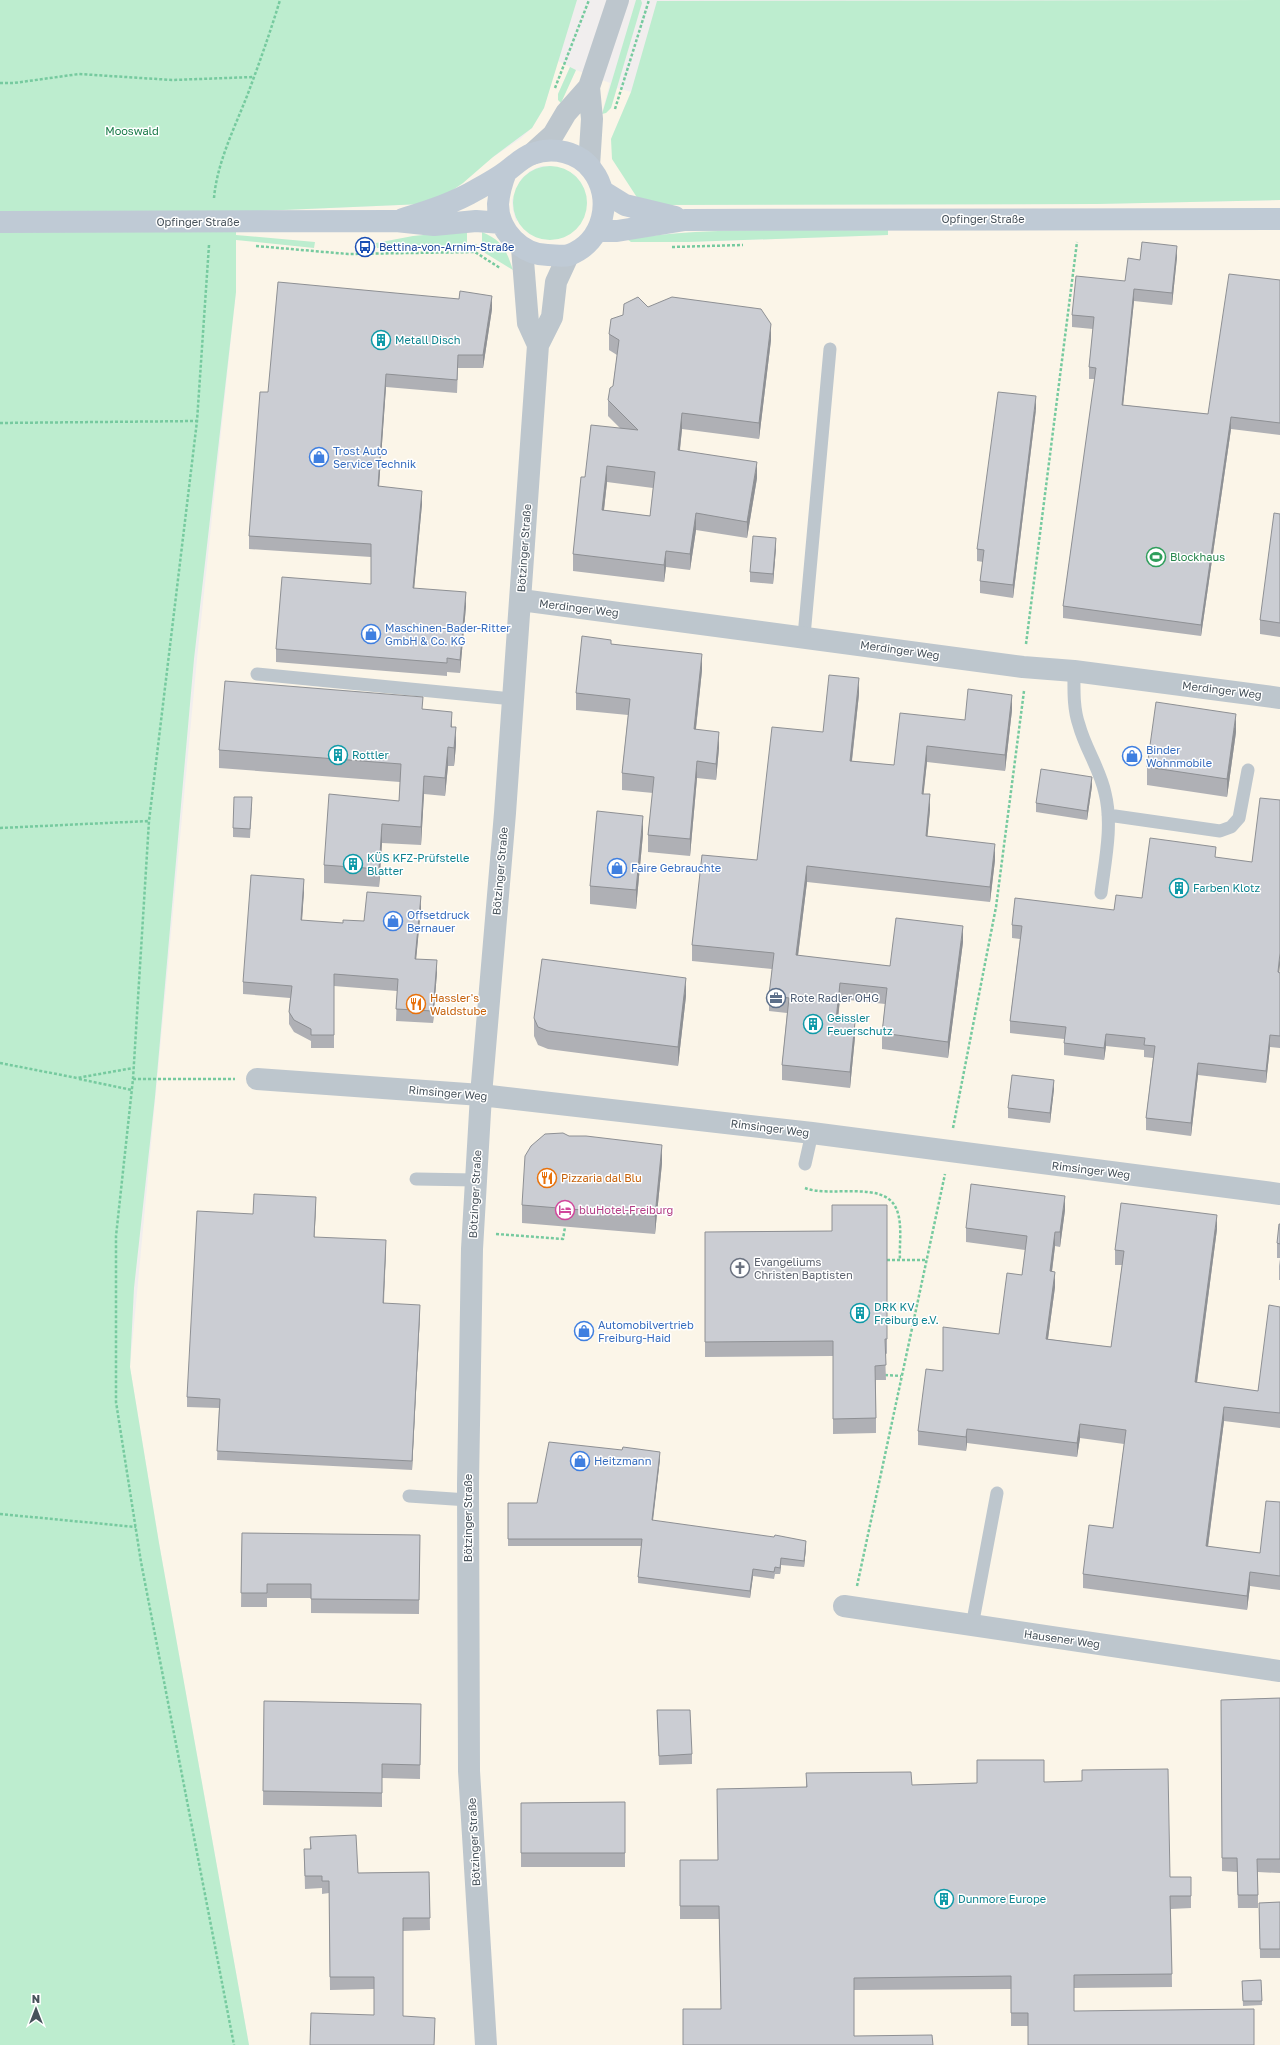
<svg xmlns="http://www.w3.org/2000/svg" width="1280" height="2045" font-family="'Golos Text',sans-serif">
  <rect width="100%" height="100%" fill="#f1eeee"/>
  <path fill="#fbf5e8" fill-rule="evenodd" d="M558 61 570 67 558 94 561 102 576 70 610 83 602 113 611 108 617 88 631 92 611 139 658 205 1097 204 1280 200V2045H249L159 1543 130 1367 197 659 236 292V212L423 204 520 139 532 128 544 108ZM541 166H552L574 174 582 184 586 195 587 206 516 221 513 211 512 200 521 179 530 171ZM888 230V235L688 242H631L664 234 696 232ZM439 232 377 248V243Z"/>
  <path fill="#bdedcf" d="M0 0H577L544 108 532 128 493 157 463 183 440 199 423 204 236 212V235L315 242 314 248 236 240V292L194 659 155 1097 134 1288 130 1367 159 1543 249 2045H0Z
    M636 0H641L642 3 611 108 606 113 602 114Z
    M1280 0V200L1097 204 658 205 638 199 612 159 611 139 631 92 657 1Z
    M570 67 576 70 561 103 558 100V94Z
    M513 203a37 37 0 1 1 74 0a37 37 0 1 1-74 0Z
    M888 230V235L688 242H631L627 239C713 226 801 231 888 230Z
    M467 231V245L460 248H377L376 243 413 236Z
    M482 232C503 241 506 250 513 270L485 253 482 247Z"/>
  <g fill="none" stroke-linecap="round" stroke-linejoin="round">
    <path stroke="#76ca9f" stroke-width="2.5" stroke-dasharray="3 2" stroke-linecap="butt" d="M0 83H14L79 74 172 80 254 77
      M555 88 589 0
      M615 109 649 0
      M214 198C217 163 234 129 247 96 259 64 270 33 280 0
      M209 245 197 421 149 821 133 1079 116 1236V1402L141 1562 234 2045
      M256 246 348 254 475 252 500 268
      M672 247 743 245
      M475 252V243
      M0 423 197 421
      M1026 644 1077 242
      M0 828 149 821
      M0 1063 77 1078 133 1068
      M79 1079 132 1090
      M133 1079H235
      M953 1128 996 907 1024 691
      M805 1188C830 1198 883 1180 896 1208 903 1223 899 1244 900 1260
      M496 1234 563 1239 565 1227
      M887 1260H926
      M885 1375 901 1376
      M0 1514 136 1527
      M857 1586 945 1174"/>
    <path stroke="#bdc6cd" stroke-width="13" d="M804 636 830 349
      M1074 671C1074 689 1073 708 1079 725 1085 748 1100 769 1105 793 1113 825 1105 861 1101 893
      M257 674 513 699
      M1108 815 1220 831 1231 827 1239 818 1248 770
      M805 1164 812 1133
      M416 1179 476 1180
      M409 1496 468 1500
      M972 1626 997 1493"/>
    <path stroke="#bdc6cd" stroke-width="22" d="M589 87 592 119 589 166
      M532 154 553 135 566 113 589 87 618 0
      M522 248 528 323 538 345
      M521 600 1023 667 1074 671 1280 698
      M257 1079 481 1095 812 1133 1280 1194
      M844 1606 1280 1671
      M486 2045 469 1771 468 1484 472 1249 481 1095 505 813 538 345 552 317 556 282 568 256"/>
    <path stroke="#bfcad5" stroke-width="22" d="M604 192 625 205 675 217
      M403 219C428 211 454 203 476 190 487 184 498 178 507 171 515 165 523 157 532 154 553 146 579 152 592 170 614 198 604 242 569 255 563 257 554 255 548 255 522 255 498 231 498 204 499 193 502 182 506 172
      M0 222 396 221 434 225 476 221 502 223
      M597 231H617L685 220 1280 219"/>
  </g>
  <path fill="#afb0b5" fill-rule="evenodd" d="M1177 257 1172 305 1134 301 1123 405 1208 414 1280 280V435L1231 429 1201 636 1063 618V606L1095 379H1089V367L1093 329 1072 327V315L1125 281 1140 260Z
    M648 307 771 340 759 439 682 429 680 450 757 478 747 538 696 530 690 570 666 567 664 582 573 571V554L585 477 620 428 608 416V400L613 386 617 355 609 350V334ZM607 482 653 488 650 516 604 510Z
    M492 309 483 368H458L457 393 386 387 379 486 422 504 414 588 466 606 460 673 447 672V676L276 662V649L371 584V557L249 549V536L268 392Z
    M1036 409 1013 598 980 593V581L983 562 977 561V549Z
    M1280 514V637L1260 634V620Z
    M776 548 773 584 750 582V572Z
    M611 644 702 670 696 729 719 748 716 780 697 778 690 856 648 852V835L653 793 622 790V773L628 715 576 710V693Z
    M859 694 852 761 894 765 965 720 1012 710 1005 771 927 762 923 794 930 810 927 836 995 860 990 902 807 882 798 956 890 966 963 942 948 1058 882 1049V1033L885 1004 840 999 838 1020 855 1037 850 1088 782 1080V1065L787 1013 769 1011V995L772 969 692 961V945L757 860 823 732Z
    M423 709 452 727 456 745 454 766H448L445 796 424 794 421 845 382 843 379 887 324 883V865L399 801 400 782 219 768V750Z
    M1236 732 1227 797 1147 785V767Z
    M1092 786 1087 820 1036 812V803Z
    M252 807 250 838 233 837V828Z
    M643 834 636 909 590 904V886Z
    M1216 857 1279 972 1280 973V1048L1270 1047 1266 1083 1198 1075 1191 1136 1146 1130V1118L1153 1058 1144 1057V1050L1106 1046 1104 1060 1064 1055V1039L1010 1033V1021L1020 939 1012 938V925L1114 910 1142 898Z
    M304 891 302 921 343 923 364 921 421 908 416 959 437 972 433 1023 396 1021 397 991 334 986V1048H311V1041L294 1032 289 1024V1012L290 998 243 994V982Z
    M686 996 678 1066 548 1049 538 1045 534 1036V1018Z
    M1054 1089 1050 1123 1008 1118V1108Z
    M569 1136 662 1163 655 1234 522 1223V1205Z
    M887 1205V1354L885 1353 886 1380H876V1433L833 1434V1356L705 1357V1232L832 1231Z
    M316 1207 314 1237 386 1250 384 1303 420 1314 412 1470 217 1460 219 1408 187 1407V1397L253 1214Z
    M1065 1210 1060 1247 1055 1246 1052 1272 1055 1287 1048 1339 1111 1347 1122 1265H1115V1250L1217 1229 1197 1383 1258 1391 1280 1307V1428L1224 1421 1208 1547 1260 1553 1280 1502V1590L1250 1586 1247 1610 1083 1588V1574L1113 1528 1124 1444 1080 1438 1077 1457 967 1443 966 1451 918 1445V1431L943 1371 999 1334 1022 1275 1025 1250 966 1242V1228Z
    M1280 1224V1258H1277V1243Z
    M1280 1259V1280H1279V1266Z
    M660 1459 653 1521 806 1548 804 1567 781 1565 780 1574H775L774 1579 753 1576 750 1598 638 1583V1577L641 1546H508V1503H537Z
    M242 1533 420 1535 419 1614 311 1613V1598H267V1607H241Z
    M1280 1698V1873L1258 1872V1908H1238L1237 1872 1222 1871 1221 1700Z
    M264 1701 421 1704 420 1779 382 1778V1807L263 1805Z
    M657 1710 692 1754V1764L659 1765Z
    M806 1773 912 1785 1044 1782 1170 1877 1191 1896V1908L1171 1909 1172 1987 1074 1988 1028 2026H1011V1989L854 1990 683 2045 721 2009 719 1919H680V1860H718L806 1787Z
    M625 1802V1867H521V1803Z
    M310 1837 358 1873 429 1872 430 1930 403 1931V2016L435 2030 434 2045H310L374 2015V1989L330 1990 329 1893 322 1894V1888L305 1889 304 1849H310Z
    M1280 1902V1958H1260L1259 1903Z
    M1261 1980 1262 2005 1243 2006 1242 1981Z"/>
  <path fill="#8e9094" d="M1177 246V257L1172 305V293Z
    M1134 289V301L1122 416V405Z
    M492 296V309L483 368V355Z
    M771 324V340L759 439V423Z
    M386 374V387L378 500V486Z
    M1036 396V409L1013 598V585Z
    M682 413V429L678 466V450Z
    M1231 417V429L1201 636V625Z
    M757 462V478L747 538V522Z
    M607 466V482L602 527V510Z
    M422 491V504L413 601V588Z
    M696 513V530L690 570V554Z
    M776 538V548L773 584V574Z
    M666 551V567L664 582V565Z
    M466 592V606L460 673V660Z
    M702 654V670L694 746V729Z
    M859 678V694L850 777V761Z
    M1012 695V710L1005 771V755Z
    M452 712V730L451 727Z
    M1236 714V732L1227 797V779Z
    M456 727V745L454 766V748Z
    M719 732V748L716 780V764Z
    M927 746V762L922 809V794Z
    M448 747V766L445 796V778Z
    M697 761V778L690 856V839Z
    M424 776V794L421 845V827Z
    M1092 777V786L1087 820V811Z
    M930 794V810L926 852V836Z
    M643 816V834L636 909V890Z
    M382 824V843L379 887V869Z
    M995 844V860L990 902V887Z
    M807 866V882L796 971V955Z
    M304 879V891L301 933V920Z
    M421 896V908L415 971V959Z
    M963 926V942L948 1058V1042Z
    M1280 953V965L1278 985V972Z
    M437 960V972L433 1023V1011Z
    M686 978V996L678 1066V1047Z
    M840 983V999L836 1035V1020Z
    M855 1022V1037L850 1088V1072Z
    M1106 1034V1046L1104 1060V1048Z
    M1270 1035V1047L1266 1083V1071Z
    M1198 1063V1075L1191 1136V1123Z
    M1054 1080V1089L1050 1123V1113Z
    M662 1145V1163L655 1234V1216Z
    M1065 1196V1210L1060 1247V1232Z
    M316 1197V1207L314 1246V1237Z
    M1217 1215V1229L1195 1397V1382Z
    M1055 1232V1246L1050 1286V1271Z
    M386 1240V1250L383 1312V1303Z
    M1055 1272V1287L1046 1353V1339Z
    M420 1305V1314L412 1470V1461Z
    M1224 1407V1421L1206 1561V1546Z
    M1080 1424V1438L1077 1457V1443Z
    M967 1429V1443L966 1451V1437Z
    M660 1452V1459L652 1527V1520Z
    M806 1541V1548L804 1567V1561Z
    M781 1558V1565L780 1574V1568Z
    M753 1569V1576L750 1598V1591Z
    M1250 1572V1586L1247 1610V1596Z"/>
  <path fill="#cbcdd3" stroke="#8e9094" fill-rule="evenodd" d="M1142 242 1177 246 1172 293 1134 289 1122 405 1208 414 1229 274 1280 280V423L1231 417 1201 625 1063 606 1096 368 1089 367 1094 317 1072 315 1076 276 1125 281 1128 258 1140 260Z
    M278 282 459 299 460 291 492 296 483 355H458L457 380 386 374 378 486 422 491 413 588 466 592 460 660 447 658V663L276 649 282 577 371 584V544L249 536 260 392H268Z
    M638 297 648 307 672 297 761 309 771 324 759 423 682 413 678 450 757 462 747 522 696 513 690 554 666 551 664 565 573 554 581 477H585L591 425 638 430 608 400 610 388 613 386 619 340 609 334 611 319 623 315 624 304ZM607 466 655 472 650 516 602 510Z
    M998 392 1036 396 1013 585 980 581 984 550 977 549Z
    M1274 513 1280 514V623L1260 620Z
    M753 536 776 538 773 574 750 572Z
    M582 636 611 640V644L702 654 694 729 719 732 716 764 697 761 690 839 648 835 654 777 622 773 630 699 576 693Z
    M829 675 859 678 850 761 894 765 900 713 965 720 968 689 1012 695 1005 755 927 746 922 794H930L926 836 995 844 990 887 807 866 796 955 890 966 896 918 963 926 948 1042 882 1033 887 988 840 983 836 1020 855 1022 850 1072 782 1065 789 998 769 995 774 953 692 945 702 855 757 860 772 727 823 732Z
    M225 681 423 697 422 709 452 712 451 727H456L454 748 448 747 445 778 424 776 421 827 382 824 379 869 324 865 329 794 399 801 401 764 219 750Z
    M1156 702 1236 714 1227 779 1147 767Z
    M1041 769 1092 777 1087 811 1036 803Z
    M234 797H252L250 829 233 828Z
    M1260 798 1280 800V953L1278 972 1280 973V1036L1270 1035 1266 1071 1198 1063 1191 1123 1146 1118 1155 1046 1144 1045 1145 1038 1106 1034 1104 1048 1064 1043 1066 1027 1010 1021 1022 926 1012 925 1015 898 1114 910 1116 895 1142 898 1150 838 1216 847 1215 857 1252 862Z
    M597 811 643 816 636 890 590 886Z
    M251 875 304 879 301 920 343 923V920L364 921 367 892 421 896 415 959 437 960 433 1011 396 1009 398 979 334 974V1035H311V1029L294 1020 289 1012 292 986 243 982Z
    M542 959 686 978 678 1047 548 1031 538 1027 534 1018Z
    M1012 1075 1054 1080 1050 1113 1008 1108Z
    M563 1133 569 1136H586L662 1145 655 1216 522 1205 525 1156 531 1146 545 1134Z
    M971 1184 1065 1196 1060 1232H1055L1050 1271 1055 1272 1046 1339 1077 1343 1111 1347 1124 1251 1115 1250 1121 1203 1217 1215 1195 1382 1258 1391 1269 1305 1280 1307V1413L1224 1407 1206 1546 1260 1553 1266 1501 1280 1502V1576L1250 1572 1247 1596 1083 1574 1089 1525 1113 1528 1126 1430 1080 1424 1077 1443 967 1429 966 1437 918 1431 926 1369 943 1371V1327L999 1334 1007 1273 1022 1275 1027 1236 966 1228Z
    M254 1194 316 1197 314 1237 386 1240 383 1303 420 1305 412 1461 217 1451 220 1399 187 1397 197 1211 253 1214Z
    M832 1205H887V1339H885L886 1365 875 1366 876 1418 833 1419V1341L705 1342V1232L832 1231Z
    M1279 1224H1280V1244L1277 1243Z
    M549 1442 622 1450 623 1447 660 1452 652 1520 774 1537 775 1535 806 1541 804 1561 781 1558 780 1568 775 1567 774 1572 753 1569 750 1591 638 1577 642 1539H508V1503H537Z
    M242 1533 420 1535 419 1600 311 1599V1584H267V1593H241Z
    M1280 1698V1859H1257L1258 1895H1238L1237 1858H1222L1221 1700Z
    M264 1701 421 1704 420 1765 382 1764V1793L263 1791Z
    M657 1710H690L692 1754 659 1756Z
    M977 1760H1044V1782L1082 1781V1770L1168 1769 1170 1877H1191V1896H1170L1172 1974 1074 1975V2011L1254 2009V2045H1028V2013H1011V1976L854 1978V2036L932 2035 933 2045H683V2009H721L719 1906H680V1860H718L717 1789 807 1787 806 1773 911 1772 912 1785 977 1783Z
    M625 1802V1853H521V1803Z
    M356 1835 358 1873 429 1872 430 1918H403V2016L435 2018 434 2045H310L311 2013 374 2015V1977H330L329 1881H322V1876H305L304 1849H311L310 1837Z
    M1280 1902V1949H1260L1259 1903Z
    M1261 1980 1262 2001H1243L1242 1981Z"/>
  <defs>
    <symbol id="bus-ring" viewBox="-11 -11 22 22"><circle r="9.5" fill="#fff" stroke="#1a4fb4" stroke-width="1.5"/><path d="M-5-6H5V4H4V6H2V4H-2V6H-4V4H-5ZM-3.5-4V0h7V-4ZM-3.5 1.2v1.5H-2V1.2ZM2 1.2v1.5H3.5V1.2Z" fill="#1a4fb4"/></symbol>
    <symbol id="building-ring" viewBox="-11 -11 22 22"><circle r="9.5" fill="#fff" stroke="#0f9aa8" stroke-width="1.5"/><path d="M-4-6H4V6H1V3H-1V6H-4ZM-2.5-4.3h1.7v1.8h-1.7ZM.8-4.3h1.7v1.8H.8ZM-2.5-1h1.7V.8h-1.7ZM.8-1h1.7V.8H.8Z" fill="#0f9aa8"/></symbol>
    <symbol id="shop-ring" viewBox="-11 -11 22 22"><circle r="9.5" fill="#fff" stroke="#3f7fe0" stroke-width="1.5"/><path d="M-5-2.5h2.3a2.7 3.5 0 0 1 5.4 0H5L5.5 6h-11ZM-1.5-2.5h3a1.5 2.3 0 0 0-3 0Z" fill="#3f7fe0"/></symbol>
    <symbol id="stadium-ring" viewBox="-11 -11 22 22"><circle r="9.5" fill="#fff" stroke="#2e9e5b" stroke-width="1.5"/><path d="M0-5a6.5 5 0 1 0 0 10a6.5 5 0 1 0 0-10ZM-3.5-1.8h7v3.6h-7Z" fill="#2e9e5b"/></symbol>
    <symbol id="office-ring" viewBox="-11 -11 22 22"><circle r="9.5" fill="#fff" stroke="#5c6f8a" stroke-width="1.5"/><path d="M-6-3h4V-5.5h4V-3h4V5H-6ZM-1-4.5V-3h2v-1.5ZM-6 0V1H6V0Z" fill="#5c6f8a"/></symbol>
    <symbol id="restaurant-ring" viewBox="-11 -11 22 22"><circle r="9.5" fill="#fff" stroke="#e8710a" stroke-width="1.5"/><path d="M-5-6h1v4h1v-4h1v4h1v-4h1v5L-1.5 .5V6h-2V.5L-5-1ZM5-6V6H3V1.5H1.5Q1.5-4 5-6Z" fill="#e8710a"/></symbol>
    <symbol id="hotel-ring" viewBox="-11 -11 22 22"><circle r="9.5" fill="#fff" stroke="#d1479c" stroke-width="1.5"/><path d="M-6-4.5h1.5V1H6V5H4.5V3h-9V5H-6ZM-4 0a1.8 1.8 0 1 1 3.6 0ZM.5 0V-2.5h3Q6-2.5 6 0Z" fill="#d1479c"/></symbol>
    <symbol id="church-ring" viewBox="-11 -11 22 22"><circle r="9.5" fill="#fff" stroke="#6b7280" stroke-width="1.5"/><path d="M-1.2-6h2.4v3.5h3.3v2.4h-3.3V6h-2.4V-.1h-3.3v-2.4h3.3Z" fill="#6b7280"/></symbol>
  </defs>
  <g fill-rule="evenodd">
    <use href="#bus-ring" x="354" y="236" width="22" height="22"/>
    <use href="#building-ring" x="370" y="329" width="22" height="22"/>
    <use href="#shop-ring" x="308" y="446" width="22" height="22"/>
    <use href="#stadium-ring" x="1145" y="546" width="22" height="22"/>
    <use href="#shop-ring" x="360" y="623" width="22" height="22"/>
    <use href="#building-ring" x="327" y="744" width="22" height="22"/>
    <use href="#shop-ring" x="1121" y="745" width="22" height="22"/>
    <use href="#building-ring" x="342" y="853" width="22" height="22"/>
    <use href="#shop-ring" x="606" y="857" width="22" height="22"/>
    <use href="#building-ring" x="1168" y="877" width="22" height="22"/>
    <use href="#shop-ring" x="382" y="910" width="22" height="22"/>
    <use href="#office-ring" x="765" y="987" width="22" height="22"/>
    <use href="#restaurant-ring" x="405" y="993" width="22" height="22"/>
    <use href="#building-ring" x="802" y="1013" width="22" height="22"/>
    <use href="#restaurant-ring" x="536" y="1167" width="22" height="22"/>
    <use href="#hotel-ring" x="554" y="1199" width="22" height="22"/>
    <use href="#church-ring" x="729" y="1257" width="22" height="22"/>
    <use href="#building-ring" x="849" y="1302" width="22" height="22"/>
    <use href="#shop-ring" x="573" y="1320" width="22" height="22"/>
    <use href="#shop-ring" x="569" y="1450" width="22" height="22"/>
    <use href="#building-ring" x="933" y="1888" width="22" height="22"/>
  </g>
  <g text-anchor="middle" stroke-width="3" stroke-linejoin="round" paint-order="stroke">
    <g font-size="11" fill="#197a48" stroke="#fff">
      <text x="132" y="135">Mooswald</text>
    </g>
    <g font-size="11" fill="#47525b" stroke="#fff">
      <text x="983" y="223">Opfinger Straße</text>
      <text x="198" y="226">Opfinger Straße</text>
      <text transform="translate(524 548) rotate(-86)" y="4">Bötzinger Straße</text>
      <text transform="translate(579 608) rotate(7)" y="4">Merdinger Weg</text>
      <text transform="translate(900 650) rotate(8)" y="4">Merdinger Weg</text>
      <text transform="translate(1222 690) rotate(7)" y="4">Merdinger Weg</text>
      <text transform="translate(500 871) rotate(-85)" y="4">Bötzinger Straße</text>
      <text transform="translate(448 1093) rotate(5)" y="4">Rimsinger Weg</text>
      <text transform="translate(770 1128) rotate(7)" y="4">Rimsinger Weg</text>
      <text transform="translate(1091 1170) rotate(7)" y="4">Rimsinger Weg</text>
      <text transform="translate(475 1194) rotate(-87)" y="4">Bötzinger Straße</text>
      <text transform="translate(468 1518) rotate(-90)" y="4">Bötzinger Straße</text>
      <text transform="translate(1062 1639) rotate(8)" y="4">Hausener Weg</text>
      <text transform="translate(474 1842) rotate(-93)" y="4">Bötzinger Straße</text>
    </g>
    <g font-size="11" fill="#164399" stroke="#fff" text-anchor="start">
      <text x="379" y="251">Bettina-von-Arnim-Straße</text>
    </g>
    <g font-size="11" fill="#0d838f" stroke="#fff" text-anchor="start">
      <text x="395" y="344">Metall Disch</text>
      <text x="352" y="759">Rottler</text>
      <text x="367" y="862">KÜS KFZ-Prüfstelle<tspan x="367" dy="13">Blatter</tspan></text>
      <text x="1193" y="892">Farben Klotz</text>
      <text x="827" y="1022">Geissler<tspan x="827" dy="13">Feuerschutz</tspan></text>
      <text x="874" y="1311">DRK KV<tspan x="874" dy="13">Freiburg e.V.</tspan></text>
      <text x="958" y="1903">Dunmore Europe</text>
    </g>
    <g font-size="11" fill="#366cbe" stroke="#fff" text-anchor="start">
      <text x="333" y="455">Trost Auto<tspan x="333" dy="13">Service Technik</tspan></text>
      <text x="385" y="632">Maschinen-Bader-Ritter<tspan x="385" dy="13">GmbH &amp; Co. KG</tspan></text>
      <text x="1146" y="754">Binder<tspan x="1146" dy="13">Wohnmobile</tspan></text>
      <text x="631" y="872">Faire Gebrauchte</text>
      <text x="407" y="919">Offsetdruck<tspan x="407" dy="13">Bernauer</tspan></text>
      <text x="598" y="1329">Automobilvertrieb<tspan x="598" dy="13">Freiburg-Haid</tspan></text>
      <text x="594" y="1465">Heitzmann</text>
    </g>
    <g font-size="11" fill="#27864d" stroke="#fff" text-anchor="start">
      <text x="1170" y="561">Blockhaus</text>
    </g>
    <g font-size="11" fill="#c56008" stroke="#fff" text-anchor="start">
      <text x="430" y="1002">Hassler's<tspan x="430" dy="13">Waldstube</tspan></text>
      <text x="561" y="1182">Pizzaria dal Blu</text>
    </g>
    <g font-size="11" fill="#4e5e75" stroke="#fff" text-anchor="start">
      <text x="790" y="1002">Rote Radler OHG</text>
    </g>
    <g font-size="11" fill="#b23c85" stroke="#fff" text-anchor="start">
      <text x="579" y="1214">bluHotel-Freiburg</text>
    </g>
    <g font-size="11" fill="#5b616d" stroke="#fff" text-anchor="start">
      <text x="754" y="1266">Evangeliums<tspan x="754" dy="13">Christen Baptisten</tspan></text>
    </g>
  </g>
  <g transform="translate(36 2009)" stroke="#ffffff" stroke-width="3" paint-order="stroke">
  <path d="M0-3L7 15L0 10L-7 15Z" fill="#47525b"/>
  <text y="-6" font-size="11" font-weight="bold" text-anchor="middle" fill="#47525b">N</text>
  </g>
</svg>
